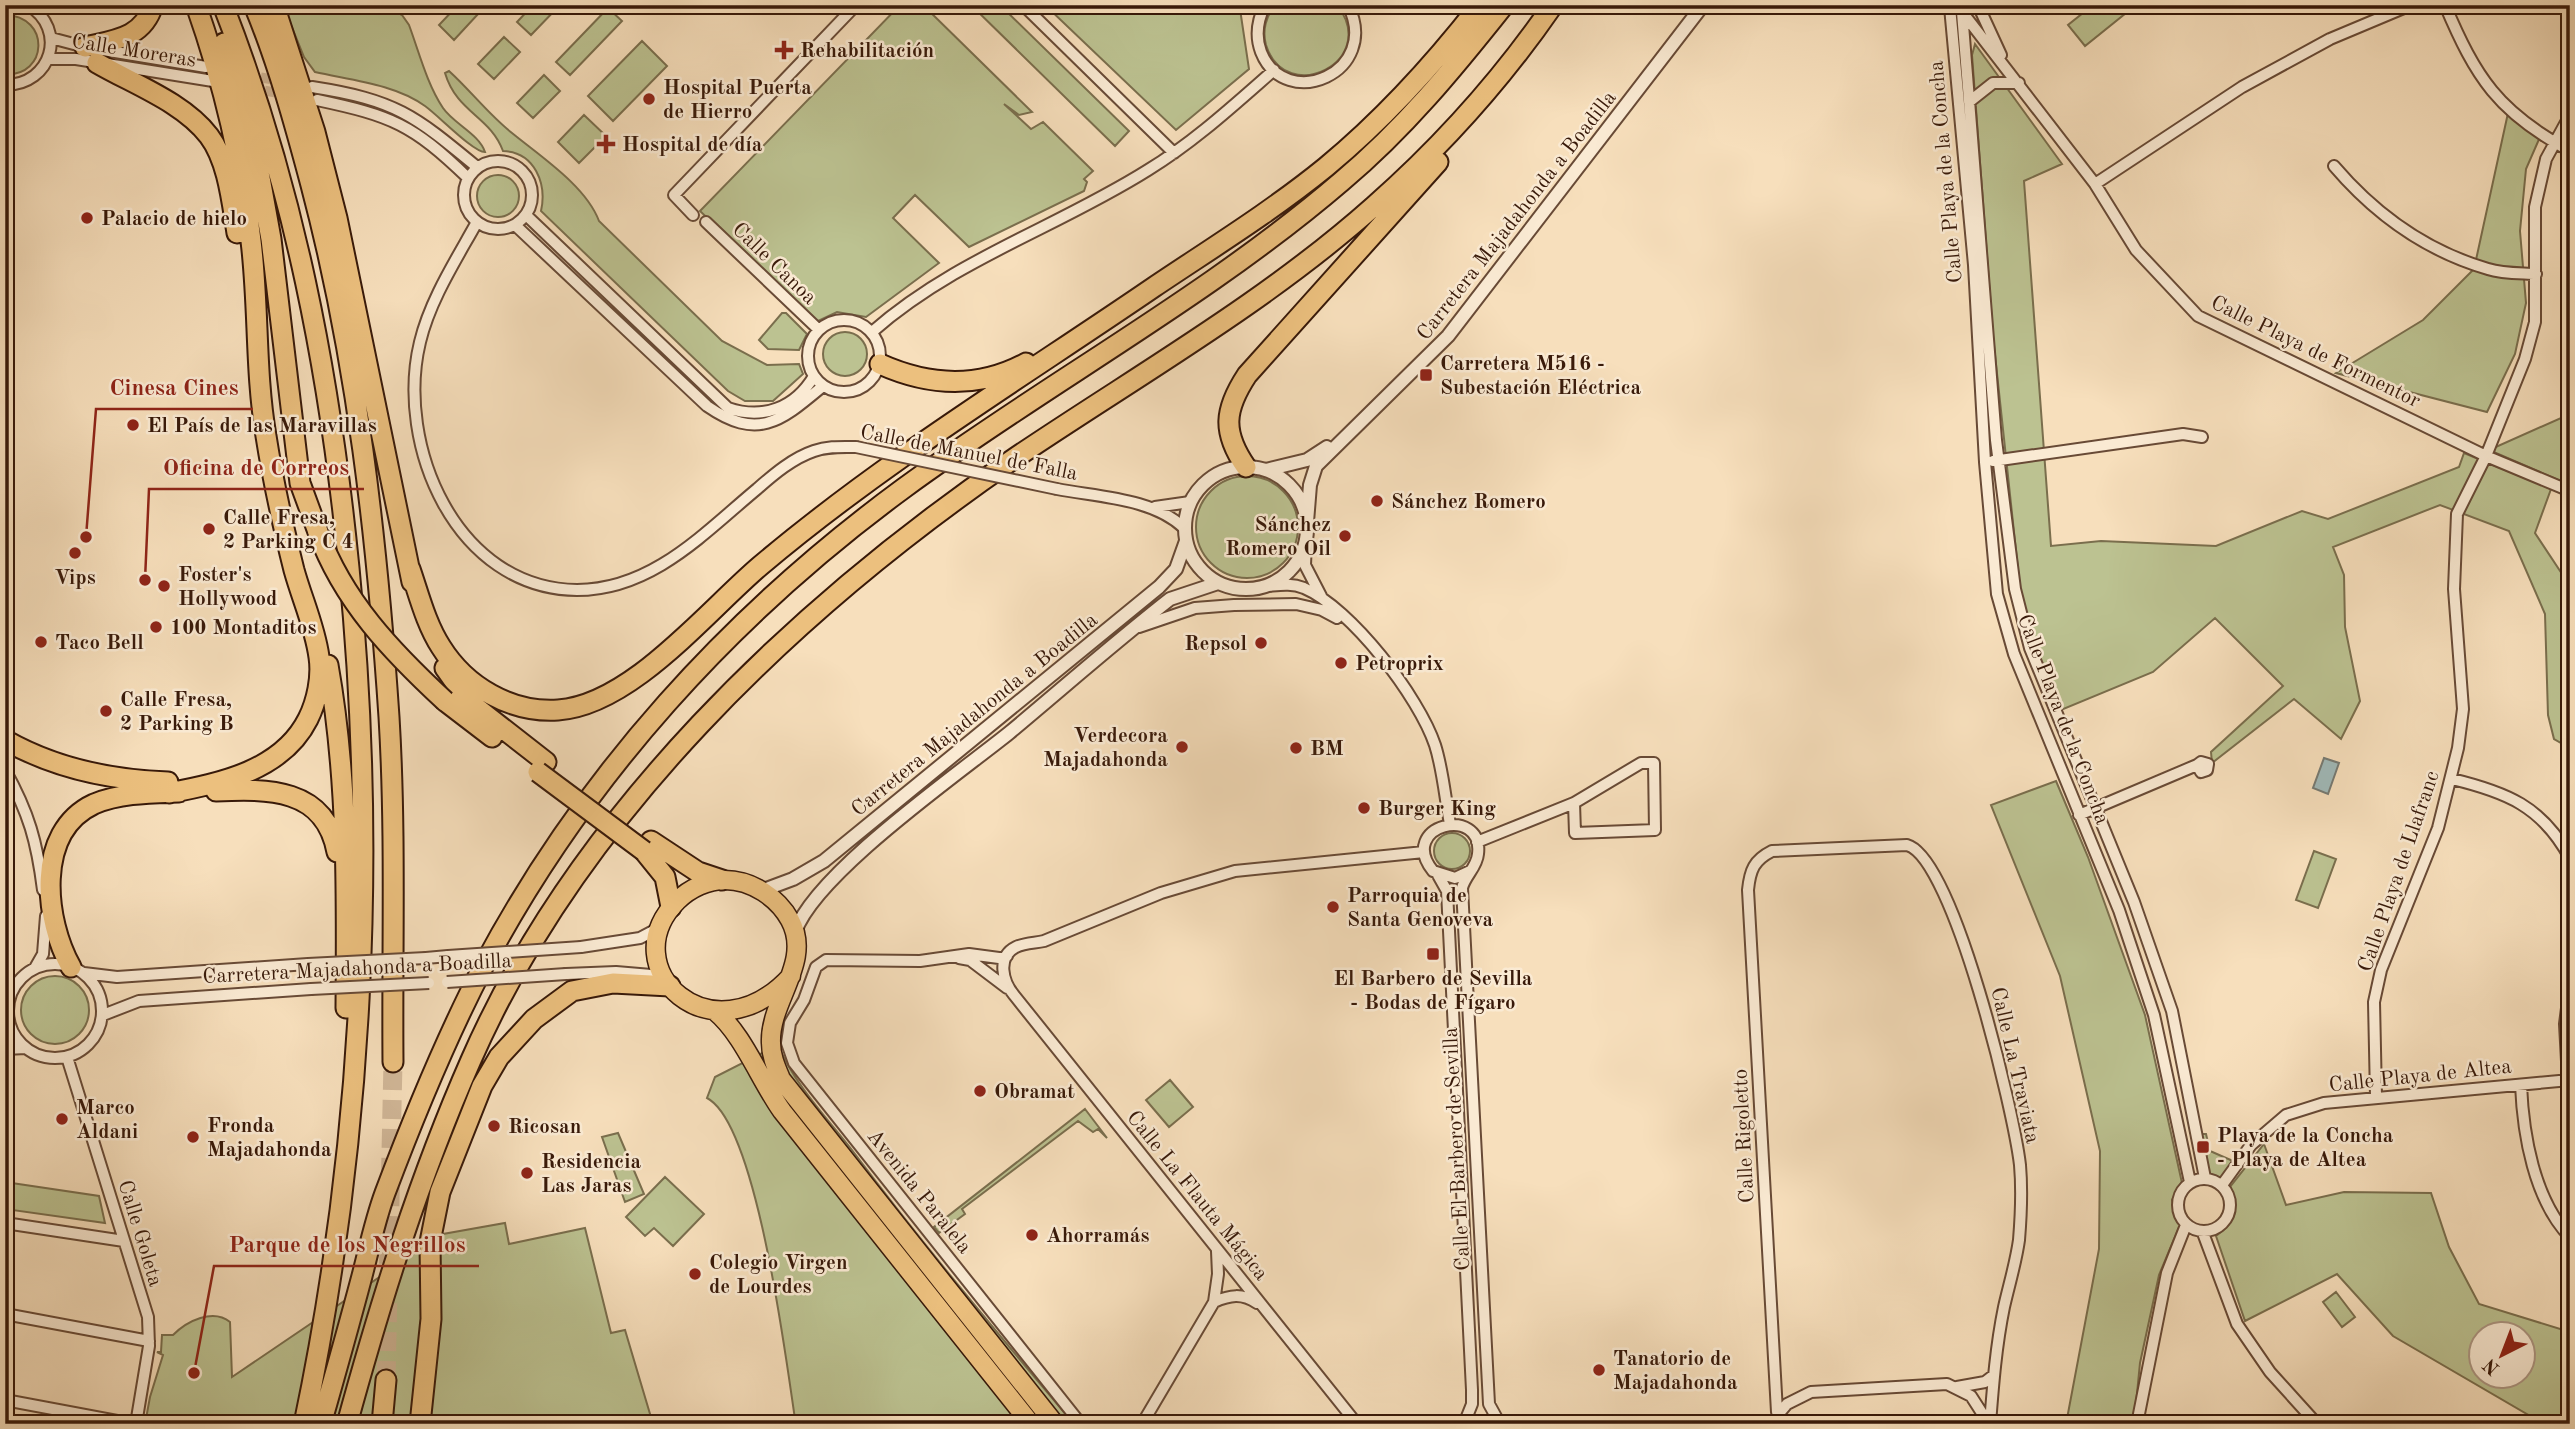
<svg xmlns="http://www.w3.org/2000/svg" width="2575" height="1429" font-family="'Old Standard TT',serif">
  <rect width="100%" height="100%" fill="#f7dfbc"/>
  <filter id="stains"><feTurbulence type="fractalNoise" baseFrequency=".00286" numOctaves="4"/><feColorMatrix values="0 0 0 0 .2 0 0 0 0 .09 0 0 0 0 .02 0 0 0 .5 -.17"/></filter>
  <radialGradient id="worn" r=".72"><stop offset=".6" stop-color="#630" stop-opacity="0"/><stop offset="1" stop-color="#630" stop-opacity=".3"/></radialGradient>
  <path fill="#bcc291" stroke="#7a6e4d" stroke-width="2" fill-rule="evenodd" d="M283 5H383L402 15 409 25C419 52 427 84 443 108 454 124 479 134 485 152 473 152 439 116 425 106 395 84 350 80 315 72L304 57Z
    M458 5H471L479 13 454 40 439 25Z
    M533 5H560L531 35 517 22Z
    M900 5H923L1032 112 1019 115 1004 104 1031 129 1043 122 1093 171 1084 179 1087 182 1084 191 969 247 915 195 893 218 939 263 866 317 837 312 816 322 700 211Z
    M971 5H1000L1129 131 1115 146Z
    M1045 5H1236L1240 9 1249 69 1176 130Z
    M1275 5H1337C1381 61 1286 108 1266 45 1262 31 1266 16 1275 5Z
    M2093 5H2120L2126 13 2085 46 2068 25Z
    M608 8 622 21 570 75 556 62Z
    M5 15C51 16 48 77 5 74Z
    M504 37 520 52 494 79 478 64Z
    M642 41 667 66 613 121 588 96Z
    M1975 44 2062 164 2024 181 2051 546 2101 541 2216 546 2302 511 2328 519 2459 467 2464 453 2551 489 2535 533 2570 586V748L2554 739 2548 715 2545 614 2509 531 2440 505 2333 547 2344 575 2345 627 2360 701 2341 739 2294 699 2212 763 2211 752 2283 686 2215 618 2153 672 2061 710 2032 640 2020 588 1993 336 1972 55Z
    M449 71C471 91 489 115 512 133 540 156 586 186 599 221L722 341 767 365 799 364 803 374 773 401H745L728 391 541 211C547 184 535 152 503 151 490 116 457 113 445 73Z
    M544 75 560 91 533 118 517 103Z
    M2508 113 2540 137 2526 169 2520 231 2526 303 2515 354 2487 412 2336 373 2423 320 2474 269Z
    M584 115 606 136 579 163 558 142Z
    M477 196a21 21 0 1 1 42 0a21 21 0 1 1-42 0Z
    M782 313H786L807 334 799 350 768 349 759 340Z
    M823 354a22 22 0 1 1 44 0a22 22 0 1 1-44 0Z
    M2570 414V466L2563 482 2489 450Z
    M1196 527a51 51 0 1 1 102 0a51 51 0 1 1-102 0Z
    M2056 781 2088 857 2145 1015 2182 1183 2172 1200 2180 1225 2159 1275 2140 1363 2134 1424H2066L2099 1249 2100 1151 2060 976 1991 805Z
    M1434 851a18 18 0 1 1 36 0a18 18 0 1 1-36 0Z
    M2314 851 2336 859 2318 908 2296 900Z
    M21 1010a34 34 0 1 1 68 0a34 34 0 1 1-68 0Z
    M778 1045C796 1087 828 1119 855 1154 925 1247 999 1335 1074 1424H791L795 1419C786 1360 757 1124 707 1098L715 1077Z
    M1170 1080 1193 1107 1169 1127 1146 1100Z
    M1085 1109 1107 1138 1098 1129 1093 1132 1078 1121 962 1209 965 1214 939 1233 934 1227Z
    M618 1133 644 1194 625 1202 602 1137Z
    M2200 1134H2206L2210 1151 2233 1161 2220 1181 2207 1177Z
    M2264 1144 2286 1205 2344 1192 2431 1193 2449 1247 2479 1304 2570 1332V1424H2544L2393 1336 2337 1274 2245 1321 2216 1236C2236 1222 2240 1209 2230 1187ZM2480 1334H2522V1376H2480Z
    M665 1177 704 1214 673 1246 654 1228 645 1236 626 1217Z
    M5 1182 99 1196 105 1223 5 1209Z
    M505 1223 509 1244 585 1228 611 1333 625 1330 653 1424H145L150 1397 163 1355 157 1352H161L162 1335H173C187 1321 213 1308 230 1322L232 1377 443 1234Z
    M2336 1292 2355 1317 2342 1327 2323 1302Z"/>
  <path fill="#a0baba" stroke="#767a73" stroke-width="2" d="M2324 758 2339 763 2328 794 2313 788Z"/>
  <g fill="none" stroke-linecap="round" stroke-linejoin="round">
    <path stroke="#d1b798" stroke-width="10" stroke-dasharray="10 5" stroke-linecap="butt" d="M246 75 282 81
      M250 88 289 95"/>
    <path stroke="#d1b798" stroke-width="19" stroke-dasharray="19 10" stroke-linecap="butt" d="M386 1380 393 1062"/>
    <defs>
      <path id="minor" d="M1023 5 1174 153
        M1265 5C1257 21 1255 36 1261 52 1285 113 1382 73 1348 5
        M1978 5 2001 55
        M2445 5C2476 78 2498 112 2570 151
        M1950 7 1974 265 1985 462 1997 594 2014 654 2119 910 2154 1015 2190 1182
        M1962 12 1996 440 2015 589 2030 648 2134 902 2172 1011 2205 1178
        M1963 13 2095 184 2136 250 2198 316 2486 456 2570 491
        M51 38 85 47 206 67
        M49 59H76L213 81
        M5 85C52 85 68 29 28 5
        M312 87C396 100 414 115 477 167
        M317 100C392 116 412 124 468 178
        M1969 102 1993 83H2019
        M464 195a34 34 0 1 1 68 0a34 34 0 1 1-68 0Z
        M2334 166C2375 214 2426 251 2488 269 2503 274 2521 273 2536 274
        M2095 184 2242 87 2330 39 2411 5
        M526 215 728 408C763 420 795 408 814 376
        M693 215 674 195 856 5
        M477 222C456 260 430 300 420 342 395 445 456 589 577 590 652 590 704 533 757 489 774 474 793 458 814 451 828 446 842 447 856 447
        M706 222 819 330
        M515 225 707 406C759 442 782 420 823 386
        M808 356a36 36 0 1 1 72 0a36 36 0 1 1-72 0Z
        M872 332C955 259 1056 228 1148 170 1194 142 1234 105 1274 70
        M1993 461 2183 434 2202 437
        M1057 489C1098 497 1153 498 1184 528
        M1155 507 1190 502
        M1306 541 1305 565 1321 596
        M1267 586C1280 585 1291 583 1304 588 1351 608 1419 697 1435 745 1443 770 1445 798 1450 824
        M1139 627 1195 608 1234 605 1296 604 1322 610 1337 618
        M2201 762 2208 764 2207 770 2201 772 2197 765Z
        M5 770C29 813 37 842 43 890
        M2452 779C2506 792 2542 806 2570 858
        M2079 815 2197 765
        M1477 842 1574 803 1641 763H1654L1655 830 1575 833 1574 803
        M1470 871 1455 878 1433 871C1396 825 1484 804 1478 854 1477 867 1465 876 1462 888L1489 1404 1500 1424
        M1438 875 1447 891 1472 1390V1404L1464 1424
        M581 947 640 938 659 928
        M1007 956 999 958 969 954 920 961 826 960 816 967 804 1000 790 1023 787 1043 794 1063 1081 1424
        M426 958 448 956
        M959 958 970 960 1007 988
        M8 1011a47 47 0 1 1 94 0a47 47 0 1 1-94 0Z
        M35 968 43 954 46 916
        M84 973 117 977 308 964
        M566 974 616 972 663 976
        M103 1015 139 1001 311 989
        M5 1049 26 1048
        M67 1057 148 1317 149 1346 136 1424
        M2568 1080 2565 1024 2570 984
        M2521 1085C2523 1134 2534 1200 2570 1237
        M2376 1096 2374 1002 2381 970 2438 828 2458 748 2463 709 2454 589 2457 514 2486 456 2525 359 2535 322V207L2546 159 2570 115
        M2178 1205a26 26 0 1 1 52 0a26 26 0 1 1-52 0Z
        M2222 1185 2251 1145 2286 1115 2324 1103 2570 1080
        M5 1223 124 1241
        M2203 1233 2237 1324 2270 1372 2317 1424
        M1214 1302C1230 1295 1242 1293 1257 1303
        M5 1314 149 1341
        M1957 1387 1985 1382 1994 1375
        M5 1400 133 1424
        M1777 1412 1748 890C1750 870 1754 860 1772 851L1907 845C1954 858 2014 1113 2020 1165 2022 1188 2021 1216 2019 1240 2016 1262 2009 1285 2004 1307 1996 1346 1993 1385 1990 1424
        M1142 1424 1214 1302 1218 1274 1217 1251
        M1357 1424 1014 995C1003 982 996 957 1016 947 1024 943 1035 943 1044 941L1161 893 1235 871 1424 852
        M1470 1424H1495
        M1770 1424 1787 1404 1811 1392 1947 1384 1971 1396 1989 1424
        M2137 1424 2167 1273 2186 1225"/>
      <path id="tertiary" d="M1185 528a61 61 0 1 1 122 0a61 61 0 1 1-122 0Z
        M1266 470 1307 460 1327 447
        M1307 522 1310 485 1316 466 1448 336 1703 5
        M761 891 793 879 824 861 1159 587 1176 569 1186 541
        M795 932C815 874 958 774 1009 733 1063 688 1115 642 1170 599L1218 583"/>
      <path id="trunk" d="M791 976C712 1062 611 968 677 901 690 888 708 880 725 880 752 880 778 898 790 920 813 962 769 1001 771 1043 771 1056 776 1067 781 1079L1055 1424
        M715 1011C743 1034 760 1080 782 1111L1031 1424"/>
      <path id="motorway" d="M223 5C294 186 330 375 349 568 377 853 363 1143 304 1424
        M254 5C278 63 295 125 311 185 357 359 377 538 389 717 396 832 392 948 393 1062
        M274 5 315 132 337 218 412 582
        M224 43 255 150 271 239 300 483 318 532
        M85 47C115 40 143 38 153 5
        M97 63C133 84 183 102 209 136 228 161 232 203 237 233
        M880 364C929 386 978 389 1026 363
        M1246 467C1222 432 1224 410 1247 375L1438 162
        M410 569C419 595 426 624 441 647 466 687 511 713 558 710 631 705 706 612 760 566 883 462 1021 378 1154 287 1212 248 1272 211 1326 167 1384 119 1434 64 1480 5
        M328 665C348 777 347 895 346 1008
        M445 668 469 702 546 762
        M445 701 492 737
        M5 740C56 769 110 780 168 782
        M216 791C267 789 325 787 337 852
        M169 793C220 783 282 771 308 719 317 701 322 677 319 657 315 627 302 599 294 570 283 526 273 481 266 436 255 371 259 306 251 241 242 160 223 82 196 5
        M651 841 698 872 722 880
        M644 851 665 877 671 907
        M71 967C45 921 34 832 94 804 120 793 151 793 179 792
        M321 1424C335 1375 349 1325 362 1276 369 1249 375 1220 385 1193 414 1116 446 1038 484 965 585 775 731 615 904 488 1047 383 1207 297 1342 181 1404 129 1454 68 1504 5
        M347 1424C381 1300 419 1178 471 1060 578 815 795 609 1012 460 1133 378 1264 304 1374 206 1441 147 1502 79 1553 5
        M382 1424 386 1380
        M420 1424 431 1319 430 1242 440 1192 482 1086 499 1057 534 1019 572 991 613 983 670 986"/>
    </defs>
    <use href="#minor" stroke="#684a36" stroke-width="14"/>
    <use href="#tertiary" stroke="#684a36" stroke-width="16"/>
    <use href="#trunk" stroke="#381909" stroke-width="21"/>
    <use href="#motorway" stroke="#381909" stroke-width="23"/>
    <use href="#minor" stroke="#faead3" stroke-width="10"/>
    <use href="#tertiary" stroke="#faead3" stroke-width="12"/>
    <use href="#trunk" stroke="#ecc07e" stroke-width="18"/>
    <use href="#motorway" stroke="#ecc07e" stroke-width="19"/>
    <defs>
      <path id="minor-bridge" d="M856 447 1057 489
        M448 956 581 947
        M308 964 426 958
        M447 982 566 974
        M311 989 429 983"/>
      <path id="motorway-bridge" d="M318 532C343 601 392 652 445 701
        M538 772 644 851"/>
    </defs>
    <use href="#minor-bridge" stroke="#684a36" stroke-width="14" stroke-linecap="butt"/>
    <use href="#motorway-bridge" stroke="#381909" stroke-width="23" stroke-linecap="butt"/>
    <use href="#minor-bridge" stroke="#faead3" stroke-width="10"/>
    <use href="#motorway-bridge" stroke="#ecc07e" stroke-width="19"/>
  </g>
  <g fill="#8f2418" stroke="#faead3" stroke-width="2.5">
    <path d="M780.5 39.5h7v7h7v7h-7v7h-7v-7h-7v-7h7z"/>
    <circle cx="649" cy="99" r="7"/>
    <path d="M602.5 133.5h7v7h7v7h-7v7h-7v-7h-7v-7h7z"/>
    <circle cx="87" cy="218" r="7"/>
    <rect x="1419" y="368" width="14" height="14" rx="3.5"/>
    <circle cx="133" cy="425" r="7"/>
    <circle cx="1377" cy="501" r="7"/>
    <circle cx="209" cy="529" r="7"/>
    <circle cx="1345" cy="536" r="7"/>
    <circle cx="75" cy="553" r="7"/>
    <circle cx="164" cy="586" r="7"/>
    <circle cx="156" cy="627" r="7"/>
    <circle cx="41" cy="642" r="7"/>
    <circle cx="1261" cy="643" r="7"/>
    <circle cx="1341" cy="663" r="7"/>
    <circle cx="106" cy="711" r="7"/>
    <circle cx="1182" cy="747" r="7"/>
    <circle cx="1296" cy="748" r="7"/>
    <circle cx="1364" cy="808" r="7"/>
    <circle cx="1333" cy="907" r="7"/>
    <rect x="1426" y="947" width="14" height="14" rx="3.5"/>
    <circle cx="980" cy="1091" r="7"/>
    <circle cx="62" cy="1119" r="7"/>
    <circle cx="494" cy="1126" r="7"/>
    <circle cx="193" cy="1137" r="7"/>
    <rect x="2196" y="1140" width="14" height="14" rx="3.5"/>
    <circle cx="527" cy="1173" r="7"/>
    <circle cx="1032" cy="1235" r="7"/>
    <circle cx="695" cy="1274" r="7"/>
    <circle cx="1599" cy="1370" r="7"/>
  </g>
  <g text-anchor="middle" stroke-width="5" stroke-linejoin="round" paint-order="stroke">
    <g font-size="21" fill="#381909" stroke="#faead3">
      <text transform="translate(134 50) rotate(9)" y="7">Calle Moreras</text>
      <text transform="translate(1945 172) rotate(-95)" y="7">Calle Playa de la Concha</text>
      <text transform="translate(1516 215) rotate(-52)" y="7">Carretera Majadahonda a Boadilla</text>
      <text transform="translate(775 263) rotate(44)" y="7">Calle Canoa</text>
      <text transform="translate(2316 351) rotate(26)" y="7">Calle Playa de Formentor</text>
      <text transform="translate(969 452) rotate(11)" y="7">Calle de Manuel de Falla</text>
      <text transform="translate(974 714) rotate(-39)" y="7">Carretera Majadahonda a Boadilla</text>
      <text transform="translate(2064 719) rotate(69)" y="7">Calle Playa de la Concha</text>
      <text transform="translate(2398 871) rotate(-71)" y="7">Calle Playa de Llafranc</text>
      <text transform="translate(357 968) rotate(-3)" y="7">Carretera Majadahonda a Boadilla</text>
      <text transform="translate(2016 1065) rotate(77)" y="7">Calle La Traviata</text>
      <text transform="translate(2420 1075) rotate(-6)" y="7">Calle Playa de Altea</text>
      <text transform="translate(1743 1136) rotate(-93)" y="7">Calle Rigoletto</text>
      <text transform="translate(1456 1149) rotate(-93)" y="7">Calle El Barbero de Sevilla</text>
      <text transform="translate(920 1191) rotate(51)" y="7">Avenida Paralela</text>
      <text transform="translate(1198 1195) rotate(51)" y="7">Calle La Flauta Mágica</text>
      <text transform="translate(141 1233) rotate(73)" y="7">Calle Goleta</text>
    </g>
    <g font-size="21" font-weight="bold" fill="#381909" stroke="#faead3" text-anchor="start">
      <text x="800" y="57">Rehabilitación</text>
      <text x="663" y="94">Hospital Puerta<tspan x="663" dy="24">de Hierro</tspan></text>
      <text x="622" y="151">Hospital de día</text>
      <text x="101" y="225">Palacio de hielo</text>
      <text x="1440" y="370">Carretera M516 -<tspan x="1440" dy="24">Subestación Eléctrica</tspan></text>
      <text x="147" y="432">El País de las Maravillas</text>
      <text x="1391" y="508">Sánchez Romero</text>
      <text x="223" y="524">Calle Fresa,<tspan x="223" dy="24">2 Parking C 4</tspan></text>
      <text x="1331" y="531" text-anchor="end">Sánchez<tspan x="1331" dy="24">Romero Oil</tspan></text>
      <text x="178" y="581">Foster's<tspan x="178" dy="24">Hollywood</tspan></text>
      <text x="75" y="584" text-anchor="middle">Vips</text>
      <text x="170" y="634">100 Montaditos</text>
      <text x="55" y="649">Taco Bell</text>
      <text x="1247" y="650" text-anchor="end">Repsol</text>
      <text x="1355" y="670">Petroprix</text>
      <text x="120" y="706">Calle Fresa,<tspan x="120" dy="24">2 Parking B</tspan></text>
      <text x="1168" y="742" text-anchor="end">Verdecora<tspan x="1168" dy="24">Majadahonda</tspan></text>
      <text x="1310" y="755">BM</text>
      <text x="1378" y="815">Burger King</text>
      <text x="1347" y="902">Parroquia de<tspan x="1347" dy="24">Santa Genoveva</tspan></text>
      <text x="1433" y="985" text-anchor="middle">El Barbero de Sevilla<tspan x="1433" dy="24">- Bodas de Fígaro</tspan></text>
      <text x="994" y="1098">Obramat</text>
      <text x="76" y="1114">Marco<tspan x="76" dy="24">Aldani</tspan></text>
      <text x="207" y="1132">Fronda<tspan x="207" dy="24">Majadahonda</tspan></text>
      <text x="508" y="1133">Ricosan</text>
      <text x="2217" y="1142">Playa de la Concha<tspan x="2217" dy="24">- Playa de Altea</tspan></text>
      <text x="541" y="1168">Residencia<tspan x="541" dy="24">Las Jaras</tspan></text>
      <text x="1046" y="1242">Ahorramás</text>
      <text x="709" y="1269">Colegio Virgen<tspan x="709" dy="24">de Lourdes</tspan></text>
      <text x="1613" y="1365">Tanatorio de<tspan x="1613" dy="24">Majadahonda</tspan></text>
    </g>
  </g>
  <path fill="none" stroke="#8f2418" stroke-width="2.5" d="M86 537L96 409H253M145 580L149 489H364M194 1373L214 1266H479"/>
  <g fill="#8f2418" stroke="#faead3" stroke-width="2.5">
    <circle cx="86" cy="537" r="7"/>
    <circle cx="145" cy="580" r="7"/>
    <circle cx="194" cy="1373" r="7"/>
  </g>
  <g font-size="23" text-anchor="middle" font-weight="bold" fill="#8f2418" stroke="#faead3" stroke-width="5" stroke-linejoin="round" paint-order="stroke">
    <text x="174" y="395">Cinesa Cines</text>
    <text x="256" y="475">Oficina de Correos</text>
    <text x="347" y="1252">Parque de los Negrillos</text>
  </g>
  <rect width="2575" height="1429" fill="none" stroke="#f7dfbc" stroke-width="28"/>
  <rect x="7" y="7" width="2561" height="1415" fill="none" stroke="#381909" stroke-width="3.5"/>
  <rect x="14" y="14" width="2547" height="1401" fill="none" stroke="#381909" stroke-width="2"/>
  <g transform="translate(2502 1355) rotate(222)"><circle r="33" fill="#faead3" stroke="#ac9682" stroke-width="2"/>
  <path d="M0-5L12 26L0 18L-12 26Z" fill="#8f2418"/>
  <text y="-10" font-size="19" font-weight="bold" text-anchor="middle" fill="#381909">N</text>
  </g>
  <rect width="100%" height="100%" filter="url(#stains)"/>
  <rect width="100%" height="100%" fill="url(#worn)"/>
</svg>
